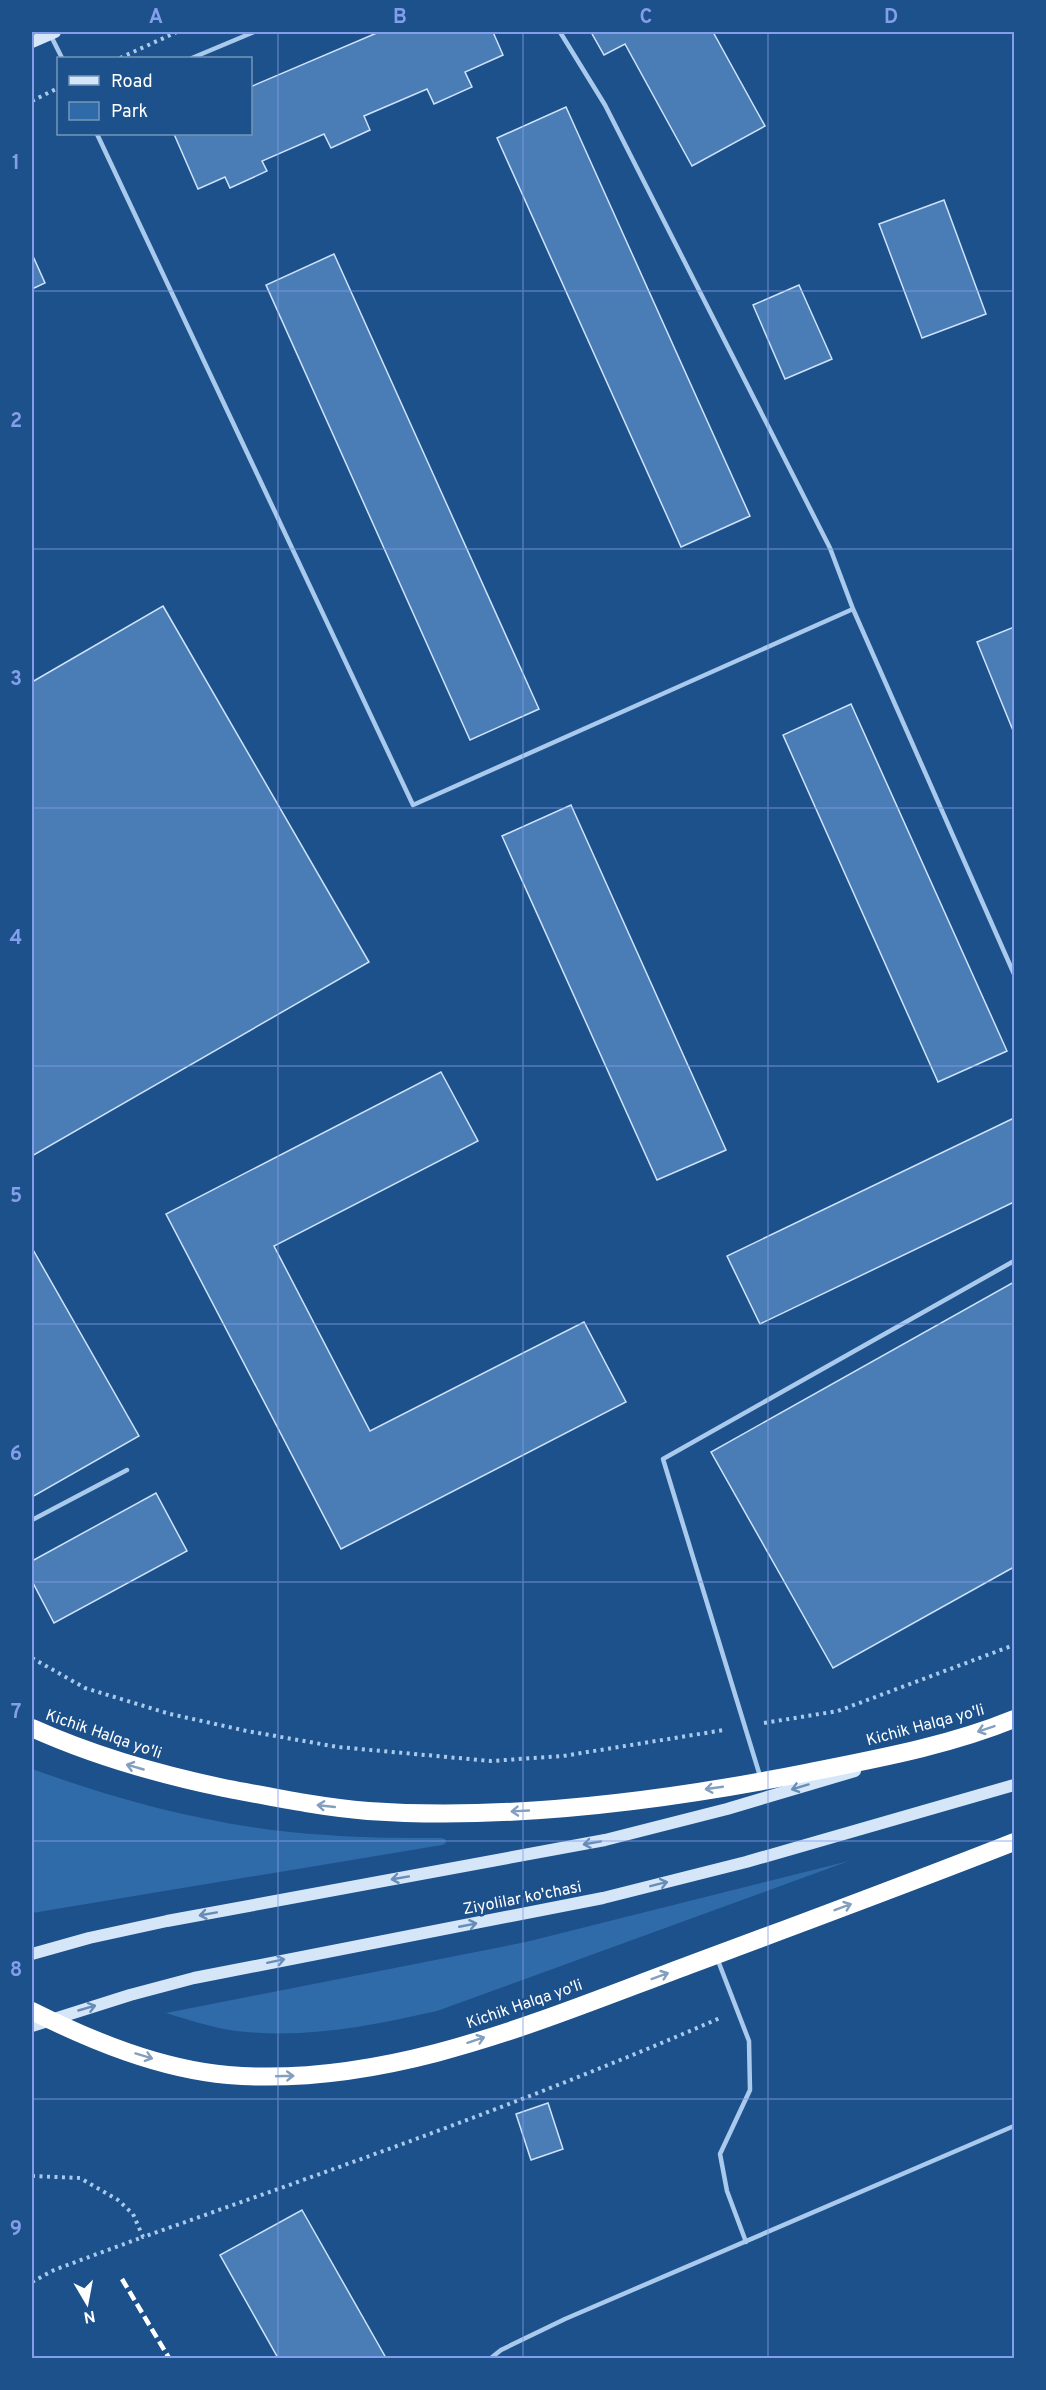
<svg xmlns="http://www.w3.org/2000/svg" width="1046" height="2390" font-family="Overpass,sans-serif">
  <rect width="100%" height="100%" fill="#1d518b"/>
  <path fill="#306ba9" d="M32 1769C126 1803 225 1829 326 1835 364 1838 402 1838 441 1838L445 1839 446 1843 442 1845 32 1913Z
    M849 1861 437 2011C370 2026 306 2039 237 2031 213 2028 189 2020 166 2013L526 1942Z"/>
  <path fill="#4a7db5" stroke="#cee3f9" stroke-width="1.5" d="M379 32H493L503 55 465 72 472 87 434 104 427 89 364 116 370 130 331 148 324 134 262 161 267 171 230 188 225 177 198 189 174 134H250V87Z
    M591 32H713L765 126 692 166 625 44 604 55Z
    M566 107 750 516 681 547 497 138Z
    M944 200 986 314 922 338 879 224Z
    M32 254 45 283 32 289Z
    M334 254 539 709 470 740 266 285Z
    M799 285 832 359 785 379 753 305Z
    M163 606 369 962 32 1156V682Z
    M1014 627V733L977 642Z
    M851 704 1007 1051 938 1082 783 735Z
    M571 805 726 1150 657 1180 502 836Z
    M441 1072 478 1141 274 1246 370 1431 584 1322 626 1402 341 1549 166 1214Z
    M1014 1118V1202L760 1324 727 1256Z
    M32 1248 139 1436 32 1497Z
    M1014 1282V1567L833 1668 711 1452Z
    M156 1493 187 1551 54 1623 32 1581V1561Z
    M548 2103 563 2149 531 2160 516 2114Z
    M302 2210 386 2358H278L220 2255Z"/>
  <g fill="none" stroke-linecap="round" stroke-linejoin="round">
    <path stroke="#a9caec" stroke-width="4" stroke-dasharray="3 4.5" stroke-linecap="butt" d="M120 58 177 32
      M32 101 58 88
      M32 1658 85 1688 170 1714 247 1731 338 1747 491 1761 563 1756 724 1730
      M764 1723 838 1711 1014 1645
      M32 2176 80 2178 118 2200 133 2214 143 2237C337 2168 532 2100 720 2018
      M32 2282 54 2270 143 2237"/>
    <path stroke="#a9caec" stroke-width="4.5" d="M560 32 605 105 830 548 853 609 1014 974
      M50 34 62 58
      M192 58 254 32
      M97 134 413 805 853 609
      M32 1520 127 1470
      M760 1776 663 1459 1014 1261
      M717 1958 749 2041 750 2090 720 2154 727 2191 746 2242
      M491 2358 501 2350 565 2319 1014 2126"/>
    <path stroke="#d5e6f9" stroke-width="12" d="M32 42 55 32
      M32 1954 89 1938 167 1921 605 1840 727 1809 855 1771
      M32 2026 130 1995 194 1978 603 1898 746 1862 1014 1785"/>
    <path stroke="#fff" stroke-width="18" d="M32 1728C94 1756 157 1774 224 1788 272 1797 320 1807 368 1811 511 1821 664 1801 805 1773 875 1759 948 1746 1014 1719
      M32 2011C92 2041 160 2069 228 2075 386 2088 539 2021 684 1967 794 1926 905 1885 1014 1842"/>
    <path stroke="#fff" stroke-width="4.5" stroke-dasharray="10 4.5" stroke-linecap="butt" d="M122 2279 169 2358"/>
  </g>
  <defs><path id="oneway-shaft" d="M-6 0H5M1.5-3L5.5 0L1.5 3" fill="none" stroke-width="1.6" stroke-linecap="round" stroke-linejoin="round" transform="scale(1.5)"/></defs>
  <g stroke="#839fbf">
    <use href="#oneway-shaft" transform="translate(986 1729) rotate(161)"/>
    <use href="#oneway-shaft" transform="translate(135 1767) rotate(-164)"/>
    <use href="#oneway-shaft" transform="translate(714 1788) rotate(172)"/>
    <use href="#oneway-shaft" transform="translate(326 1806) rotate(-174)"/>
    <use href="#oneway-shaft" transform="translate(520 1811) rotate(177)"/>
    <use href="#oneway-shaft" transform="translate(843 1907) rotate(-21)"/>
    <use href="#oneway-shaft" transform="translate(660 1976) rotate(-20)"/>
    <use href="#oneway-shaft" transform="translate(476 2040) rotate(-18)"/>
    <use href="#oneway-shaft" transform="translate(144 2056) rotate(17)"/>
    <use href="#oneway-shaft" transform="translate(285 2076) rotate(-2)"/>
  </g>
  <g stroke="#678db7">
    <use href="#oneway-shaft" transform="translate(800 1787) rotate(163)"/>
    <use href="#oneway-shaft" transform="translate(592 1843) rotate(170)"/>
    <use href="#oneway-shaft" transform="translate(400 1878) rotate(170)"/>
    <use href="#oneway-shaft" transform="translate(659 1884) rotate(-14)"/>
    <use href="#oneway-shaft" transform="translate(208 1914) rotate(170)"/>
    <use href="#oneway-shaft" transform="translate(468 1925) rotate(-11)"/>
    <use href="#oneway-shaft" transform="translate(276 1961) rotate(-12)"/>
    <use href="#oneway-shaft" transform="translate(87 2008) rotate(-16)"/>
  </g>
  <path fill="none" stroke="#839eea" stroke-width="1.5" stroke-opacity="0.55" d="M278 32V2358M523 32V2358M768 32V2358M32 291H1014M32 549H1014M32 808H1014M32 1066H1014M32 1324H1014M32 1582H1014M32 1841H1014M32 2099H1014"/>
  <g text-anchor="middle" stroke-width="5" stroke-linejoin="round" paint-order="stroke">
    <g font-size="16" fill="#fff" stroke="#1d518b">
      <text transform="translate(925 1724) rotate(-15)" y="6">Kichik Halqa yo'li</text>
      <text transform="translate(104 1733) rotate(19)" y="6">Kichik Halqa yo'li</text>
      <text transform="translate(522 1897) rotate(-11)" y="6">Ziyolilar ko'chasi</text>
      <text transform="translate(524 2003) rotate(-19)" y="6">Kichik Halqa yo'li</text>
    </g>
  </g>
  <rect width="1046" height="2390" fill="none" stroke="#1d518b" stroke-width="66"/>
  <rect x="57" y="57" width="195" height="78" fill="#1d518b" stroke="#7797b9" stroke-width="1.5"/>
  <rect x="69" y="76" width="30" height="9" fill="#d5e6f9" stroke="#7797b9" stroke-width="1.5"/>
  <text x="111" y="87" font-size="18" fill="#ffffff">Road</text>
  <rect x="69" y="102" width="30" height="18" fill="#306ba9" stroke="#7797b9" stroke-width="1.5"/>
  <text x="111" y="117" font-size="18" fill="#ffffff">Park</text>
  <g transform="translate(87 2303) rotate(170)" stroke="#1d518b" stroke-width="4.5" paint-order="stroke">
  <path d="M0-4.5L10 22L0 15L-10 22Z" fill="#ffffff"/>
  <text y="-9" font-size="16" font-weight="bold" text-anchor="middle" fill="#ffffff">N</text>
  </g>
  <rect x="33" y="33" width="980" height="2324" fill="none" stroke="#839eea" stroke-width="2"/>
  <g font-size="20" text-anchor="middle" font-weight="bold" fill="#839eea">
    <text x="156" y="23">A</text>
    <text x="400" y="23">B</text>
    <text x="646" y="23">C</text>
    <text x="891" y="23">D</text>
    <text x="16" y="169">1</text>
    <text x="16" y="427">2</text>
    <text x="16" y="685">3</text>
    <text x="16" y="944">4</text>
    <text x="16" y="1202">5</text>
    <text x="16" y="1460">6</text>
    <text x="16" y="1718">7</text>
    <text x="16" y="1976">8</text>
    <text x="16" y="2235">9</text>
  </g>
</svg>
